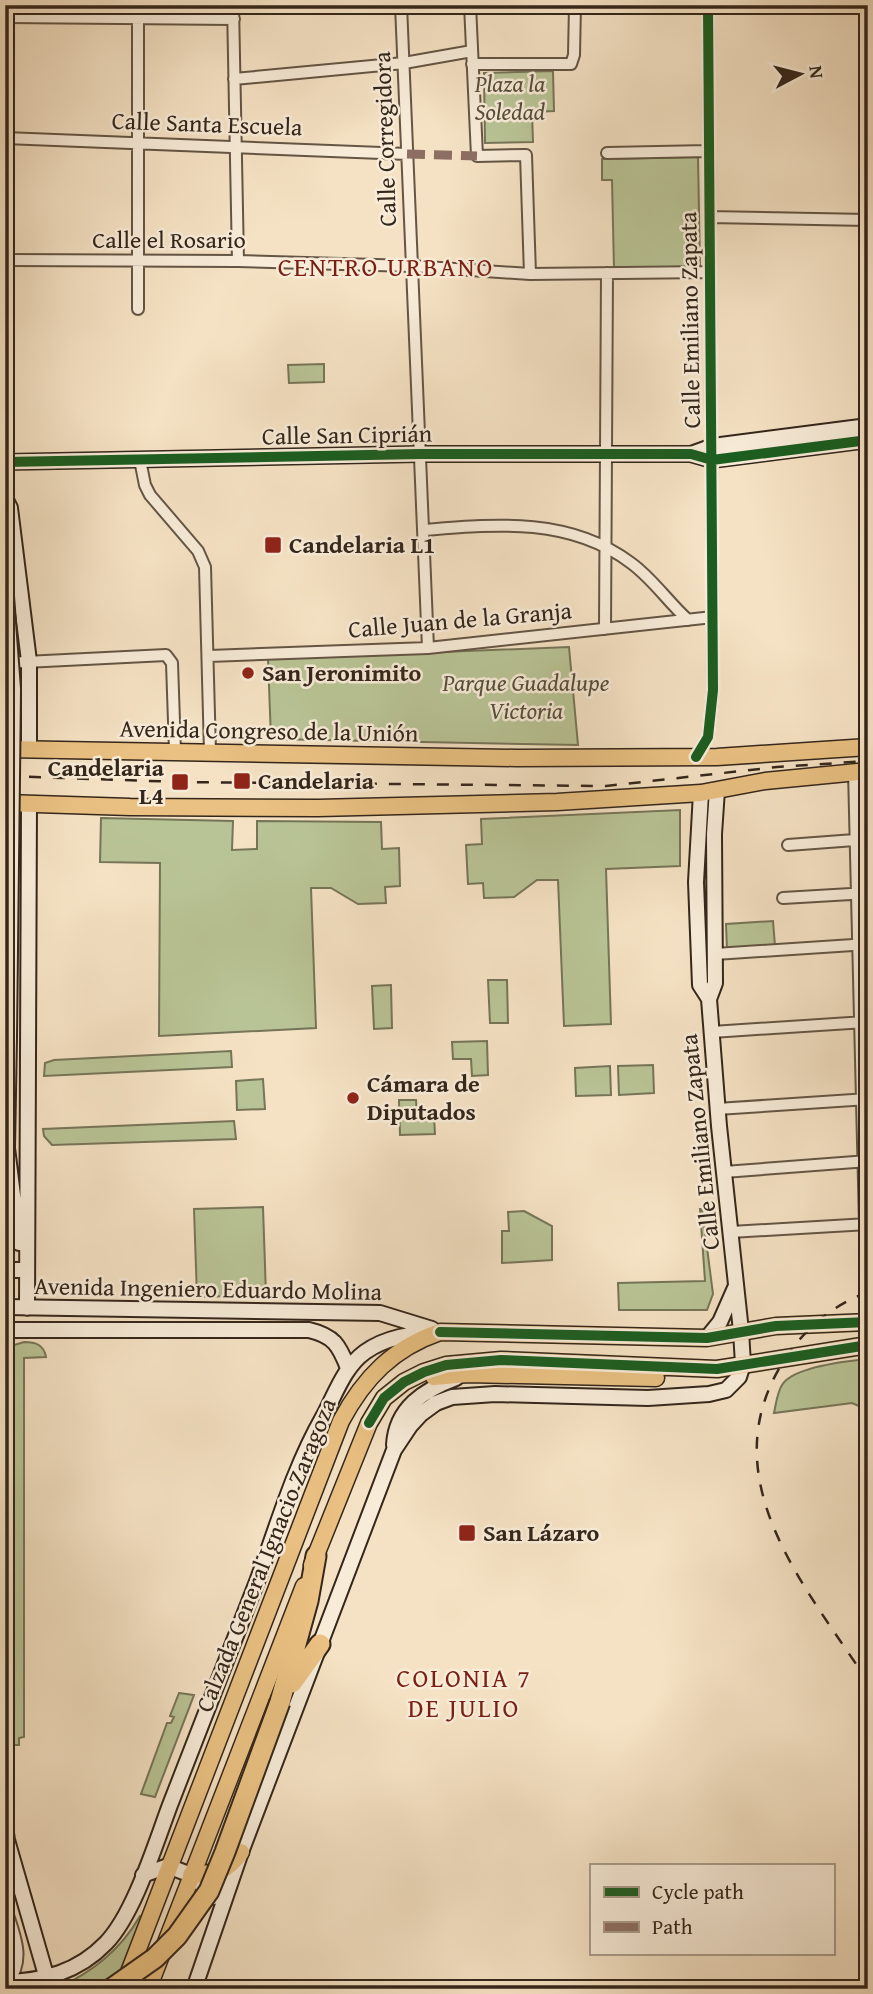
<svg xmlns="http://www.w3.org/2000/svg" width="873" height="1994" font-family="'Gentium Book Plus',serif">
  <rect width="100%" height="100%" fill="#f5e2c4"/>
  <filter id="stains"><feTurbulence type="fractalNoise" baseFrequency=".00286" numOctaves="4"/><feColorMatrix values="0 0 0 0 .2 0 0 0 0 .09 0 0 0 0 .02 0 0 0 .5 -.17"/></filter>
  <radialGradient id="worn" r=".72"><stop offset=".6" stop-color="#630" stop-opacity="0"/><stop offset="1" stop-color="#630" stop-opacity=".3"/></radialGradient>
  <path fill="#b9c496" stroke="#767558" stroke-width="2" d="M553 71 554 111 532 112 533 142 485 143 484 73Z
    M698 157 700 267 614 269 612 180H602V159Z
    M324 364V382L289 383 288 365Z
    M569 647 578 745 271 739 268 659Z
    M680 810V866L606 869 611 1024 564 1026 558 880H537L514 897 484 898 483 883 468 884 466 845 482 844 481 819Z
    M101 818 233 821 232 850 257 849V821L381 822 382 849 399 848 400 886 385 887 386 903 358 904 331 888H311L316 1028 159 1036 160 863 100 862Z
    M773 921 775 946 727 950 726 924Z
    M488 980H507L508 1023H490Z
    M391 985 392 1028 374 1029 372 986Z
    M487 1041 488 1075 472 1076 471 1059H453L452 1042Z
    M231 1051 232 1067 44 1076 45 1063 54 1060Z
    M653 1065 654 1093 619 1095 618 1066Z
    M610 1066 611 1095 576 1096 575 1068Z
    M263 1079 265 1109 237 1110 236 1081Z
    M399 1100H416L417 1117H434L435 1134 400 1135Z
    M234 1121 236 1139 52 1145 44 1136 43 1129Z
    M263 1207 266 1295 197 1297 194 1209Z
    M700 1209H702L713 1294 707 1310H619L618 1283 705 1281Z
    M524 1211 552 1226V1260L502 1263V1231H509L508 1212Z
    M24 1342C36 1342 44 1345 46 1357L24 1358V1737L19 1738V1745H14V1752L10 1753V1759H5L6 1356 11 1346Z
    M868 1359V1410L852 1403 774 1413C776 1404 777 1393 782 1385 793 1367 847 1361 868 1359Z
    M179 1693 194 1695 155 1797 141 1794 167 1723H171L174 1717 170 1716Z
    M140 1916 142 1917 113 1989H56C92 1972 120 1951 140 1916Z"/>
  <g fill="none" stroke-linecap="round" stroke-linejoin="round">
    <defs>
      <path id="street" d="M233 5 238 261
        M401 5 428 648
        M470 5 477 156 526 155 530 274
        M5 17 234 19
        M472 64H571L574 55 575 5
        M234 79 404 63 472 51
        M5 138 407 154
        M607 153 708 151
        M709 217 868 220
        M5 260 238 261 411 266 530 274 710 272
        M138 309V5
        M140 460 145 485 150 495 198 551 205 567 210 752
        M425 530C496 524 570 517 631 563 653 579 668 602 688 620
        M605 629 607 273
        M209 656 428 648 713 617
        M5 663 166 655 172 663 175 751
        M696 757 708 737 713 690 708 5
        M854 771 865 1224
        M788 845 868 839
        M783 898 868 893
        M715 954 868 944
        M712 1032 865 1022
        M717 1109 868 1099
        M724 1172 868 1161
        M731 1232 868 1224
        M5 1906C13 1932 27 1958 8 1982"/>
      <path id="secondary" d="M691 454 713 446 868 426
        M5 462 420 454H691L712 460 868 440
        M5 498 10 508 29 661V748
        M701 793 696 882 700 985 709 999
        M9 1037 7 1148 19 1243
        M5 1270H25
        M5 1307 380 1313 432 1329
        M27 1308 29 804
        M5 1330H309C334 1336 339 1345 348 1368
        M707 1338 720 1322 735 1288
        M394 1445C396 1408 424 1390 456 1378
        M5 1826 7 1840 50 1989
        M143 1875 168 1866 191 1875 214 1897
        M5 1982C44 1981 78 1972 106 1943 134 1914 155 1845 170 1805 199 1730 229 1655 258 1579 278 1524 294 1468 323 1417 335 1395 344 1367 365 1352 386 1337 411 1334 435 1332
        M194 1989 241 1852 394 1450 410 1426 421 1414 436 1403 452 1397 495 1394 648 1398 709 1394 726 1390 739 1377 743 1364 741 1331 719 1126 709 999 715 983 714 834 717 790"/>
      <path id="primary" d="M5 749 517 758 717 757 868 747
        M5 803 130 807 318 808 557 802 701 793 765 781 868 771
        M434 1377 468 1374 656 1378
        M312 1565 369 1423 384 1398 404 1382 424 1372 446 1365 501 1360 717 1369 868 1345
        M191 1875C217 1873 226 1873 241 1852
        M126 1980 341 1421C364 1378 393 1348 440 1332L707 1338 776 1326 868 1322
        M148 1989 304 1586"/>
      <path id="highway" d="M292 1683 320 1644
        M280 1702 308 1601 316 1556"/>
    </defs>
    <use href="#street" stroke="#645545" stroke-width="14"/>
    <use href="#secondary" stroke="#34261b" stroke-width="18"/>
    <use href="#primary" stroke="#34261b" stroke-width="19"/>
    <use href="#highway" stroke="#34261b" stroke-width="23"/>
    <use href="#street" stroke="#f8ecd9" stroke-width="10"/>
    <use href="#secondary" stroke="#f8ecd9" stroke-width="14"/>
    <use href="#primary" stroke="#eac182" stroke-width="16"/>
    <use href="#highway" stroke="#eac182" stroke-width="19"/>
    <path stroke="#34261b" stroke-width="2.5" stroke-dasharray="12 12" stroke-linecap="butt" d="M5 776 180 782 606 786 777 767 868 761
      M868 1292C831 1306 804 1329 783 1362 710 1479 806 1587 868 1682"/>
    <defs>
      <path id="secondary-bridge" d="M5 583 13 689 9 1037"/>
      <path id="highway-bridge" d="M111 1989 155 1958 177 1936 209 1891 225 1852 280 1702"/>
    </defs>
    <use href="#secondary-bridge" stroke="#34261b" stroke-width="18" stroke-linecap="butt"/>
    <use href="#highway-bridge" stroke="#34261b" stroke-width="23" stroke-linecap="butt"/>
    <use href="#secondary-bridge" stroke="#f8ecd9" stroke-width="14"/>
    <use href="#highway-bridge" stroke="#eac182" stroke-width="19"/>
    <path stroke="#8d6e63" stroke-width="9" stroke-dasharray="18 9" stroke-linecap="butt" d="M407 154 477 156"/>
    <defs>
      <path id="cycleway" d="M5 462 420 454H691L712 460 868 440
        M696 757 708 737 713 690 708 5
        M440 1332 707 1338 776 1326 868 1322
        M369 1423 384 1398 404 1382 424 1372 446 1365 501 1360 717 1369 868 1345"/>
    </defs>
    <use href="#cycleway" stroke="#f8ecd9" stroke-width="15"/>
    <use href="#cycleway" stroke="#1b5e20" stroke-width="10"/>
  </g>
  <g fill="#8f2418" stroke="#f8ecd9" stroke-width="2.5">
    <rect x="264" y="536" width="18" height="18" rx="3.5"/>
    <circle cx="248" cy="673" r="7"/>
    <rect x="233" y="772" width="18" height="18" rx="3.5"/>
    <rect x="171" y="773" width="18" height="18" rx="3.5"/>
    <circle cx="353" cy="1098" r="7"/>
    <rect x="458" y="1524" width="18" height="18" rx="3.5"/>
  </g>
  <g text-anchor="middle" stroke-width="5" stroke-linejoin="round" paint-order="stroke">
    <g font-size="24" font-style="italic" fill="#554e3a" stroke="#f8ecd9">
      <text x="510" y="92">Plaza la<tspan x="510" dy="28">Soledad</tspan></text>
      <text x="526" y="691">Parque Guadalupe<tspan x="526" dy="28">Victoria</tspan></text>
    </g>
    <g font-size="24" fill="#34261b" stroke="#f8ecd9">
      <text transform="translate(207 124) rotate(2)" y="8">Calle Santa Escuela</text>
      <text transform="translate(385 139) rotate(-92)" y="8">Calle Corregidora</text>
      <text x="169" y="248">Calle el Rosario</text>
      <text transform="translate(690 320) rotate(-91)" y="8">Calle Emiliano Zapata</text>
      <text transform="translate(347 435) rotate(-1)" y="8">Calle San Ciprián</text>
      <text transform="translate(460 620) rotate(-5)" y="8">Calle Juan de la Granja</text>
      <text transform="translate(269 731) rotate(1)" y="8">Avenida Congreso de la Unión</text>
      <text transform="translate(700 1142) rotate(-96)" y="8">Calle Emiliano Zapata</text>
      <text transform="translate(208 1289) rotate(1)" y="8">Avenida Ingeniero Eduardo Molina</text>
      <text transform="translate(266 1555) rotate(-68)" y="8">Calzada General Ignacio Zaragoza</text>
    </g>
    <g font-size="24" font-weight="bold" fill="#34261b" stroke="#f8ecd9" text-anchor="start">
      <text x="289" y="553">Candelaria L1</text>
      <text x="262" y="681">San Jeronimito</text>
      <text x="164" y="776" text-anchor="end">Candelaria<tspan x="164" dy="28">L4</tspan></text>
      <text x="258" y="789">Candelaria</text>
      <text x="367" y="1092">Cámara de<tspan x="367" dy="28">Diputados</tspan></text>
      <text x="483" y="1541">San Lázaro</text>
    </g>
    <g font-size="26" letter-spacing="2" fill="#7a1f14" stroke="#f8ecd9">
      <text x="386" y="276">CENTRO URBANO</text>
      <text x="464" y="1687">COLONIA 7<tspan x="464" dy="30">DE JULIO</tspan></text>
    </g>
  </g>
  <rect width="873" height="1994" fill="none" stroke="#f5e2c4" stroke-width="28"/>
  <rect x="7" y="7" width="859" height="1980" fill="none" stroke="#34261b" stroke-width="3.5"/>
  <rect x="14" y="14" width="845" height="1966" fill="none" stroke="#34261b" stroke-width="2"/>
  <rect x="590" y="1864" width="245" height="91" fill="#f8ecd9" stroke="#aa9d8d" stroke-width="2"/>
  <rect x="604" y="1887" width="35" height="10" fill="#1b5e20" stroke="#aa9d8d" stroke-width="2"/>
  <text x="652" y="1899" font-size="21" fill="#34261b">Cycle path</text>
  <rect x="604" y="1922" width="35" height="10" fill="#8d6e63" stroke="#aa9d8d" stroke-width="2"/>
  <text x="652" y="1934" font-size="21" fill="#34261b">Path</text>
  <g transform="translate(800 74) rotate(83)" stroke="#f8ecd9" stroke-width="5" paint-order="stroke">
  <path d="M0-5L12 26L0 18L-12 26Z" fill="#34261b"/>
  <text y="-10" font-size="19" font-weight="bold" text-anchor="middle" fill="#34261b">N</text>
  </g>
  <rect width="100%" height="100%" filter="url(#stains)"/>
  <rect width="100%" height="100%" fill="url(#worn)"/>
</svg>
